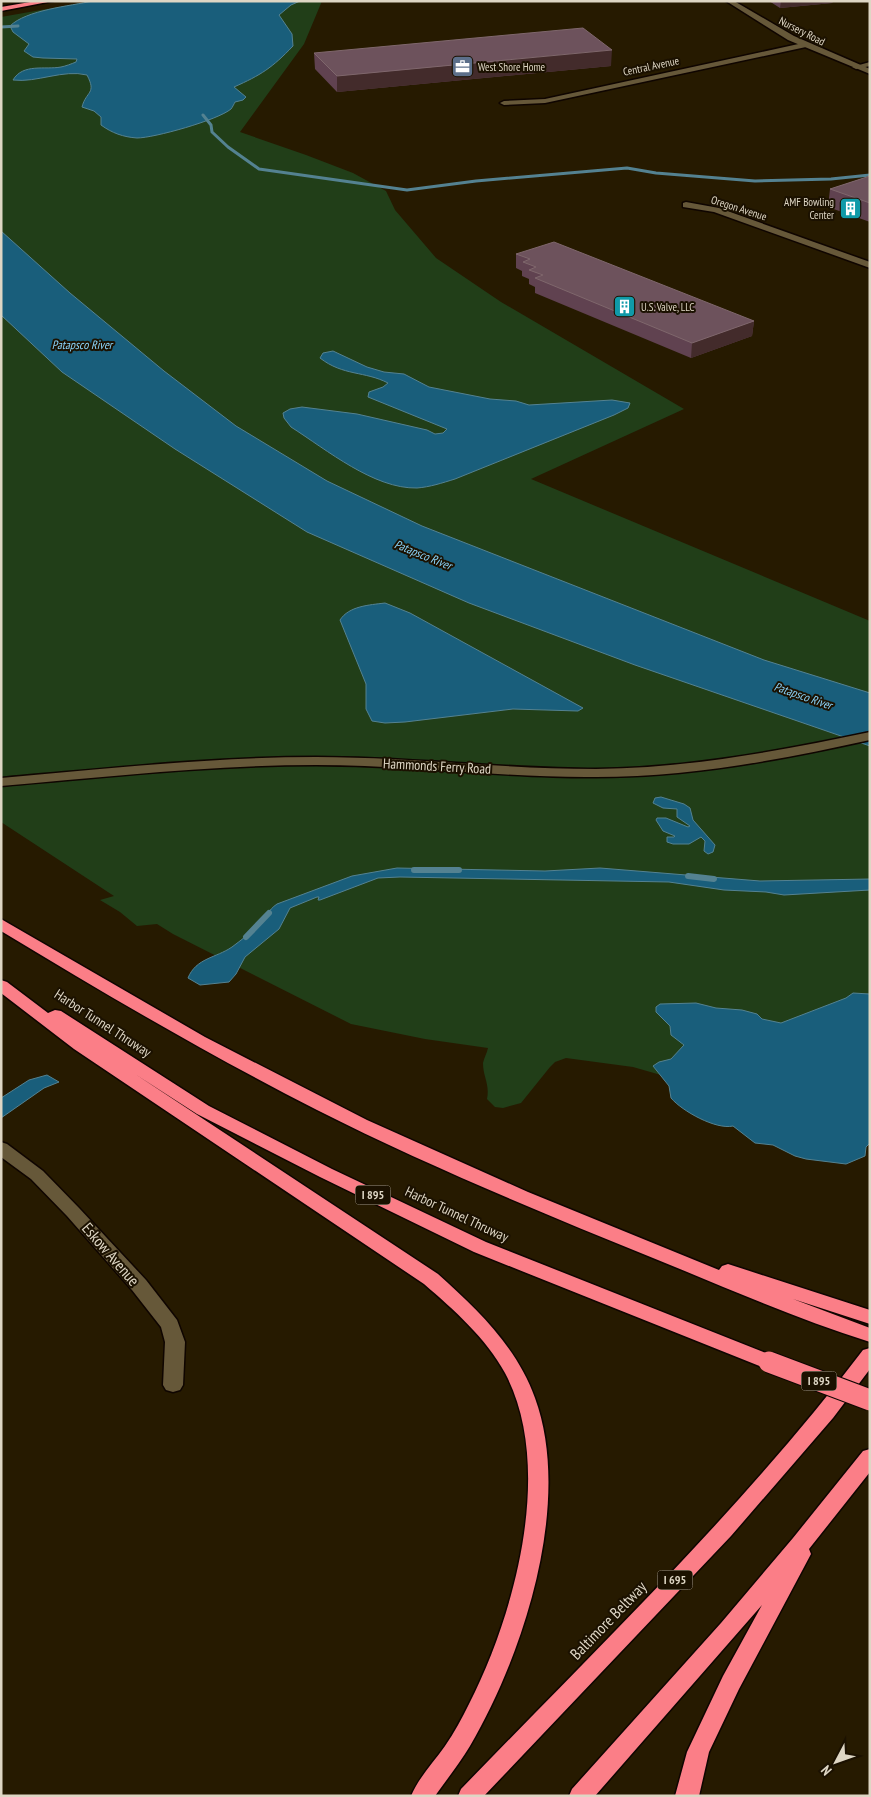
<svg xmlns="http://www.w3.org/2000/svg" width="871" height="1797" font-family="'PT Sans Narrow',sans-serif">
  <rect width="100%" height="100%" fill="#261a00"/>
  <path fill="#213e18" d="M92 1H322L304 44 240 132 306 155 353 173 386 191 395 210 436 258 501 302 684 409 531 479 870 621V1135L633 1067 566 1058 555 1062 550 1067 521 1103 503 1108 495 1107 487 1099C490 1084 483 1077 483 1063 484 1058 487 1053 488 1048L425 1039 351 1024 173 934 157 924 137 926 120 912 100 900 114 896 1 822V17Z"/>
  <path fill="#195e7b" stroke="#548291" d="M93 1H300L291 5 279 15 292 34 293 46C272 68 261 75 234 87L246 97 243 100 235 102C234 104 232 108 231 109 218 120 154 138 137 138 123 137 112 133 101 125V117L94 111 82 107C86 91 97 94 87 75 63 69 37 83 13 80 23 63 45 70 61 67 66 66 71 64 76 62L77 59 43 58 33 57 24 51 29 44 13 32 10 26C26 10 70 6 93 1Z
    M1 231 70 293 164 371 236 426 327 481 422 526 764 660 870 693V746L635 665 469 603 307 532 175 449 62 372 1 315Z
    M333 351 367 367 384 372 404 374 429 387 490 399 516 401 529 405 612 400 630 403 628 408 614 415 455 479C442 483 430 487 417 488 374 489 327 450 291 427L284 418 283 413 290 409 302 407 357 414 427 430 435 434 443 433 447 429 368 397 369 392 383 387 388 383C365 371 343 376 320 358L323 353Z
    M385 603 410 613 583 708 578 711 513 709 405 722 385 723 372 721 366 709V684L340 620C349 606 369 605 385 603Z
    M661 797 684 804 690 808 693 820 715 845 713 852 708 854 704 851 705 841 701 837 689 844H673L667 842V837H674L675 836 663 831 656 820 657 818H666L688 827 690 826 677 817V809L663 808 653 803 655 798Z
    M397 868 545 871 600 868 760 881 870 879V890L784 895 766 892 724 890 669 882 400 877 378 878 320 900H318L319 897H317L290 908 279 929 245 957 236 974 229 982 200 985 188 978C196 958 216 958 232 947 240 941 249 934 257 927 265 919 268 910 277 904L352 876Z
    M853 993 870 994V1143L866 1147 865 1156 846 1164 806 1159 795 1156 773 1145 755 1143 733 1126C716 1130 682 1111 671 1098L669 1086 653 1066 659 1062 671 1059 684 1045 671 1035 670 1026 656 1012V1007L660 1004 696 1003 716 1008 742 1010 757 1014 762 1019 781 1023 846 998Z
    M47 1075 59 1082 44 1088 1 1118V1098L29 1080Z"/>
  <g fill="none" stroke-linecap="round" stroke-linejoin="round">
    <path stroke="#548291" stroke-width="3" d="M1 27 18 26
      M203 115 211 125 212 132 228 147 259 169 407 190 476 181 627 168 656 173 755 181 831 179 870 175"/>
    <path stroke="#548291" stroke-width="6" d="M414 870H459
      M688 876 714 879
      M246 937 269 913"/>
    <defs>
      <path id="street" d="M803 43 807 45 806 47 545 103 504 105 500 103 504 101 545 99Z
        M870 62V66L856 69 852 67Z
        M686 202 719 208 870 262V268L714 212 683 207V203Z
        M1 1142 7 1144 43 1171 79 1208 146 1280 177 1320 185 1342 183 1385 180 1390 173 1392 166 1390 163 1385 165 1342 161 1327 132 1290 67 1216 31 1179 1 1157Z"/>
      <path id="secondary" d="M726 1H734L794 36 870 69V74L788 40Z
        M870 732V740C780 760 689 777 596 777 503 778 410 765 316 765 211 765 106 777 1 786V778C106 769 211 757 316 757 410 757 503 769 596 769 689 768 780 751 870 732Z"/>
      <path id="highway" d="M36 1H53L1 11V7Z
        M1 919 205 1037 367 1120 528 1192 719 1270 722 1266 728 1264 870 1310V1324L793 1299 870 1328V1342C796 1319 725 1287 653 1258 540 1212 426 1165 317 1110 209 1055 105 994 1 931Z
        M1 980 7 982 48 1013 55 1010 61 1011 209 1106 332 1169 486 1242 776 1357 779 1362 776 1367 769 1369 762 1367 474 1252 320 1177 197 1114 135 1074 438 1274C477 1309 517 1347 535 1398 573 1502 524 1654 470 1746 460 1763 447 1779 435 1796H411C419 1777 433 1763 445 1746 454 1733 462 1718 469 1704 515 1614 555 1467 505 1373 486 1338 454 1310 424 1284L74 1049 1 993Z
        M870 1348V1369L833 1418 731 1536 484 1796H458L461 1789C599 1646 743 1508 863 1350Z
        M870 1449V1472L809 1549 811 1554 739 1689 709 1752 699 1796H675L687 1752 723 1676 762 1605 595 1796H569L572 1789 721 1623 793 1538 863 1451Z"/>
    </defs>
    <use href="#street" stroke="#0f0500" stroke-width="3"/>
    <use href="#secondary" stroke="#0f0500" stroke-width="3"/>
    <use href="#highway" stroke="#0f0500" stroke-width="3"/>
    <use href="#street" fill="#665839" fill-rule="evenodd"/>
    <use href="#secondary" fill="#665839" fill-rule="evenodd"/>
    <use href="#highway" fill="#fb7e87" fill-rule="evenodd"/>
    <defs>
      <path id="highway-bridge" d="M769 1362 870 1400"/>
    </defs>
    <use href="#highway-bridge" stroke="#0f0500" stroke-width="23" stroke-linecap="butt"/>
    <use href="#highway-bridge" stroke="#fb7e87" stroke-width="21"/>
  </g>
  <path fill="#604250" d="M769 1H833L832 3 780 8Z
    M314 53 611 66 337 92 315 69Z
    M870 176V222L828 207 830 189Z
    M516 254 754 321 752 336 691 358 535 293V287L529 284V279L522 276V271L516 268Z"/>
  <path fill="#432b2b" d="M781 1H833L832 3 780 8Z
    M612 50 611 66 337 92V76Z
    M754 321 752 336 691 358 692 343Z"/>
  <path fill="#6d525c" stroke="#7f676c" d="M583 28 612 50 337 76 314 53Z
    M870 176V203L830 189Z
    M554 242 754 321 692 343 535 278 543 275 529 270 536 267 523 262 530 259 516 254Z"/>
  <defs>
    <symbol id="office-square" viewBox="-11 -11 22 22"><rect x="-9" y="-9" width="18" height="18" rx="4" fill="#5c6f8a" stroke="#1b1100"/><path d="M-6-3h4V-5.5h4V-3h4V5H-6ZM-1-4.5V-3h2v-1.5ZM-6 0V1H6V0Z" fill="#fff"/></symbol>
    <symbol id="building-square" viewBox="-11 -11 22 22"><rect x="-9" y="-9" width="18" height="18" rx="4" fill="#0f9aa8" stroke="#1b1100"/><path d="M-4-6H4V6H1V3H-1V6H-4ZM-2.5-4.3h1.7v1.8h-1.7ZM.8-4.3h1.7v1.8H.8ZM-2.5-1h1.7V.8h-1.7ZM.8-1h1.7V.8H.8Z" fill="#fff"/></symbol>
  </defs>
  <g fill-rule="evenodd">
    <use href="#office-square" x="450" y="54" width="25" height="25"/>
    <use href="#building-square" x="838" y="196" width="25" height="25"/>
    <use href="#building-square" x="612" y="294" width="25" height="25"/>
  </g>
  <g text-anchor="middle" stroke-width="4" stroke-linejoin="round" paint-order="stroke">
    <g font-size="11" fill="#ded6c4" stroke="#1b1100">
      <text transform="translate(802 31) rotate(27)" y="4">Nursery Road</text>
      <text transform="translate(651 66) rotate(-12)" y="4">Central Avenue</text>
      <text transform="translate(739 208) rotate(18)" y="4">Oregon Avenue</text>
    </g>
    <g font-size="11" fill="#ded6c4" stroke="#1b1100" text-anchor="start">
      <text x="478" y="71">West Shore Home</text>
      <text x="834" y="206" text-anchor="end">AMF Bowling<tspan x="834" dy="13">Center</tspan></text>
      <text x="641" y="311">U.S. Valve, LLC</text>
    </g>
    <g font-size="12" font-style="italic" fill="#8ad3f8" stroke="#1b1100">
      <text x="82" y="349">Patapsco River</text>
      <text transform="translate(423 555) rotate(22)" y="4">Patapsco River</text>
      <text transform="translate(803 696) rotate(19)" y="4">Patapsco River</text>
    </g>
    <g fill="#1b1100" stroke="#a49b89" stroke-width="1">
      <rect x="355.5" y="1185.5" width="35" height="19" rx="4"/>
      <rect x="801.5" y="1371.5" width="35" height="19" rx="4"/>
      <rect x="657.5" y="1570.5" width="35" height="19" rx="4"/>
    </g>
    <g font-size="12" font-weight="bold" fill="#ded6c4">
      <text x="373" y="1199">I 895</text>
      <text x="819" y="1385">I 895</text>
      <text x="675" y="1584">I 695</text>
    </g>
    <g font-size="14" fill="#ded6c4" stroke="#1b1100">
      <text transform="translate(437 766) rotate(3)" y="5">Hammonds Ferry Road</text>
      <text transform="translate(103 1023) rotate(33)" y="5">Harbor Tunnel Thruway</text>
      <text transform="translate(457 1214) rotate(25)" y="5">Harbor Tunnel Thruway</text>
    </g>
    <g font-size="16" fill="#ded6c4" stroke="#1b1100">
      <text transform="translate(111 1254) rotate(49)" y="6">Eskow Avenue</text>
      <text transform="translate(608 1620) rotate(-46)" y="6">Baltimore Beltway</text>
    </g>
  </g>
  <rect width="871" height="1797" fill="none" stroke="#ded6c4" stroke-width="5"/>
  <g transform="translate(836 1762) rotate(229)" stroke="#1b1100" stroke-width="4" paint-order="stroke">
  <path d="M0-4L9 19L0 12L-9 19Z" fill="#ded6c4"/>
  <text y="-8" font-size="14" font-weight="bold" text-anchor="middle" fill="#ded6c4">N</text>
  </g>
</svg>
